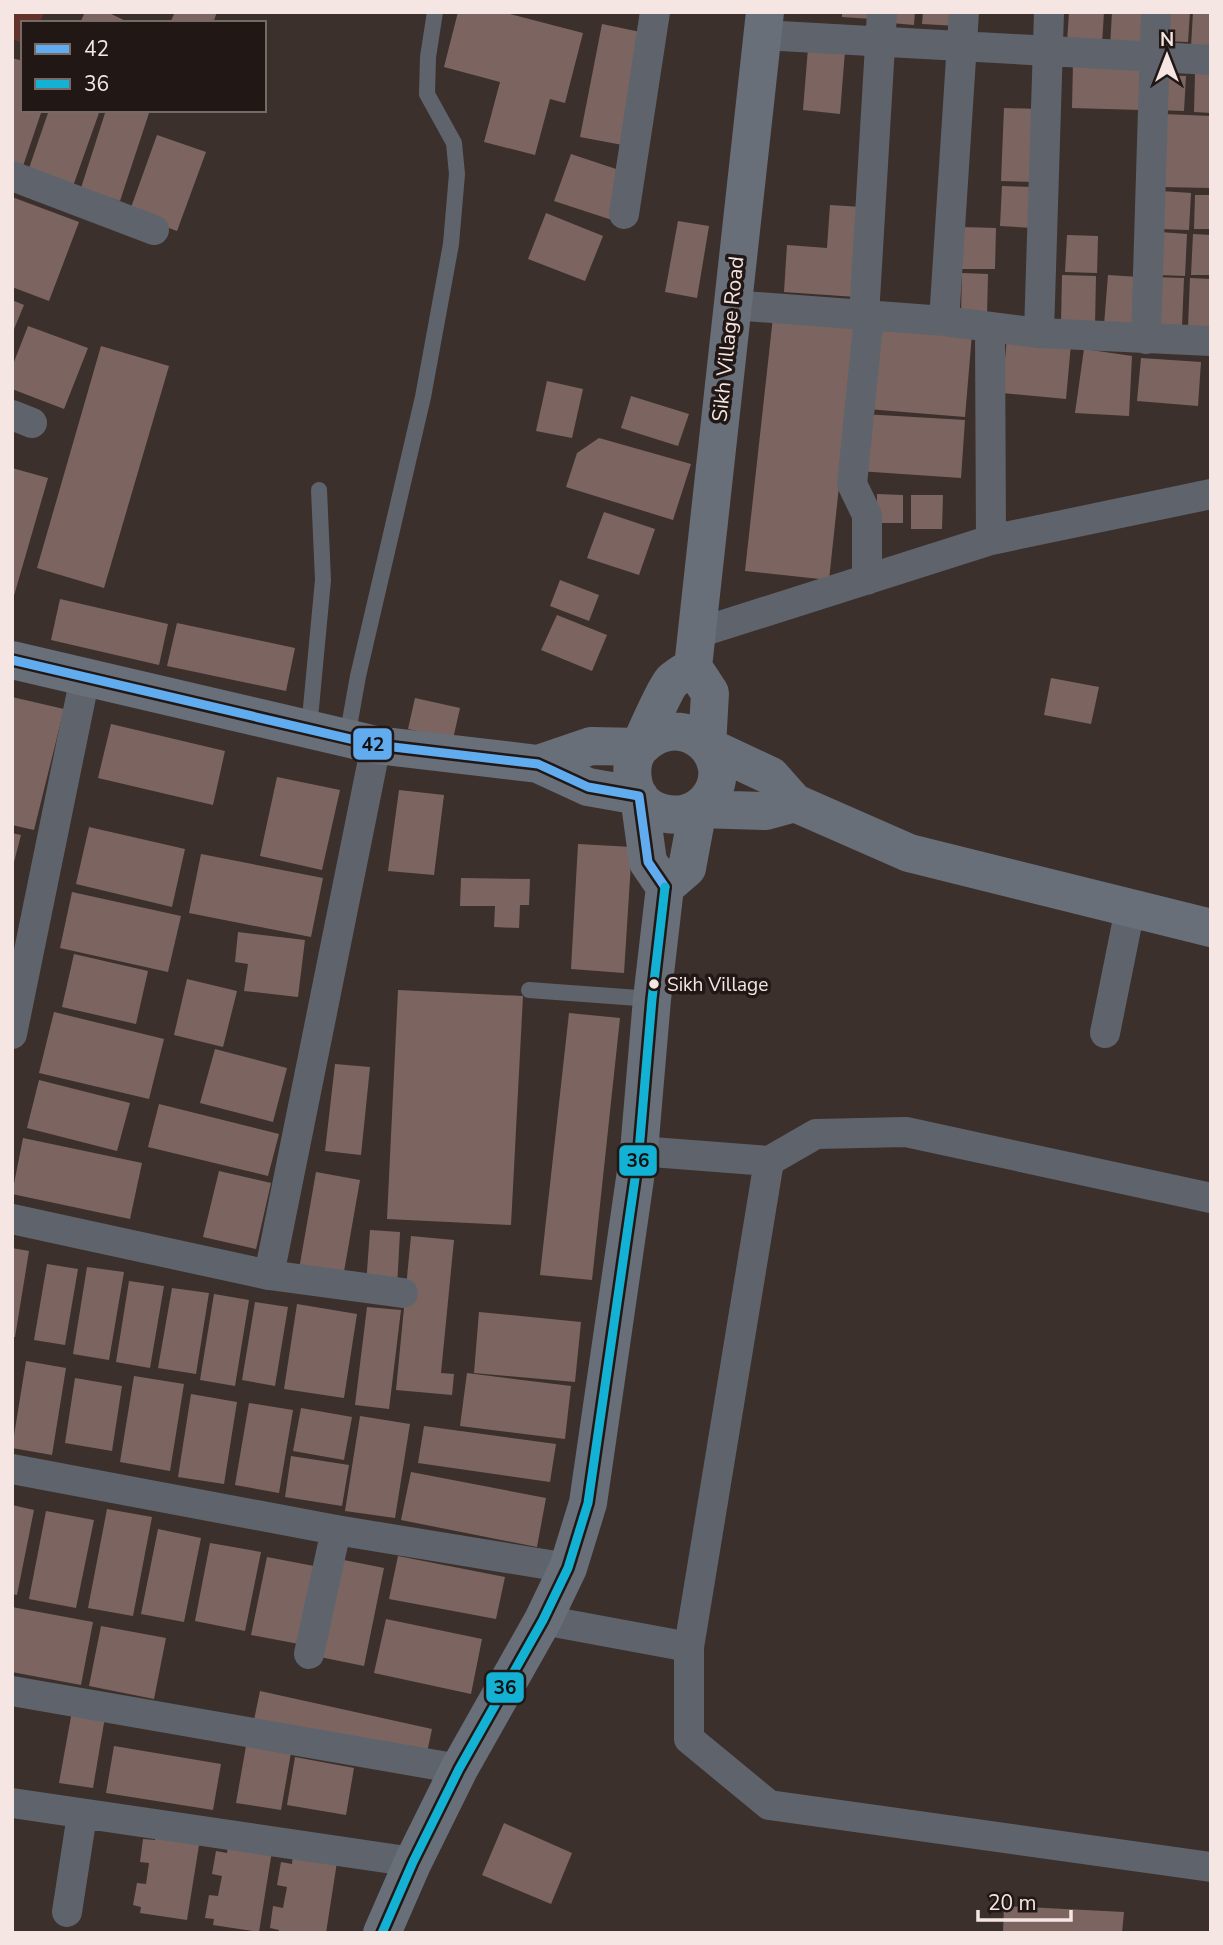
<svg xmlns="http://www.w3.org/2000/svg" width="1223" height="1945" font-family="'Nunito Sans',sans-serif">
  <rect width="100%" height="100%" fill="#3c302d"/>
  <path fill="#63332b" d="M12 12H44L40 23H23V43L12 39Z"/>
  <path fill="#7c6560" d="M85 12H107L130 23H80Z
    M175 12H217L213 23H170Z
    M458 12H502L583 33 565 103 550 99 535 155 484 142 500 82 444 67Z
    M842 12H872V19L842 17Z
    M891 12H915L914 25 891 23Z
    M923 12H958L957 26 922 24Z
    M1069 12H1104L1102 44 1067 42Z
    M1112 12H1146L1144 49 1110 48Z
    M1160 12H1190L1188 42 1159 41Z
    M1193 12H1211V48L1191 47Z
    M602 24 650 34 628 146 580 137Z
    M808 48 845 51 840 114 803 110Z
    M12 58 23 61V110H42L23 166 12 162Z
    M1073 63 1143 66 1141 110 1072 108Z
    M1195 74H1211V113L1194 112Z
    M1157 75 1186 76 1184 111 1156 110Z
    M1004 108 1040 109 1037 182 1001 181Z
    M49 110H100L72 189 27 174Z
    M106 110H150L120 201 81 188Z
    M1163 114 1211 116V188L1160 187Z
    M157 135 206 152 177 231 129 213Z
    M571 154 628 173 612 220 554 201Z
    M1002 186 1035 187 1033 228 1000 226Z
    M1161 191 1191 193 1189 230 1159 229Z
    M1195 195H1211V229H1194Z
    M12 197 79 222 49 301 12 287Z
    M830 205 862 207 856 297 784 292 787 245 827 248Z
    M546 213 603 236 585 281 528 259Z
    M678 221 709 226 697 298 665 292Z
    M961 227 996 228 995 269H960Z
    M1160 232 1187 234 1185 276 1158 275Z
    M1193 234 1211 235V275H1191Z
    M1067 235 1098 236 1097 273 1065 272Z
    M962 273 988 274 987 316 961 315Z
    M1062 275 1096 276 1095 324 1061 323Z
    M1108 275 1139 277 1135 328 1104 325Z
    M1153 277 1184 278 1182 326 1151 325Z
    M1190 278 1211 279V328L1188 327Z
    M12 300 24 305 12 334Z
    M773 317 856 327 829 580 745 571Z
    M28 326 88 348 64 409 12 389V367Z
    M874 326 972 334 965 417 867 409Z
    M1007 337 1071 344 1066 399 1002 393Z
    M101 346 169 366 104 588 37 568Z
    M1084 349 1132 356 1129 416 1075 413Z
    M1141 358 1201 362 1198 406 1137 401Z
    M547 381 583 389 572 438 536 431Z
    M631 396 689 414 678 446 621 428Z
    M862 414 965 420 961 478 858 471Z
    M599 438 691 464 673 520 566 487 577 453Z
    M12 468 48 478 13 599H12Z
    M877 494 903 495V523H877Z
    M911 495H943L942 529H911Z
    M604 512 655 529 639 575 587 558Z
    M560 580 599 595 589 621 550 606Z
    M60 599 168 624 159 665 51 640Z
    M557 615 607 635 592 671 541 650Z
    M177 623 295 648 286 691 167 666Z
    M1051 678 1099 687 1091 724 1044 715Z
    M12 697 64 709 34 830 12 825Z
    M415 698 460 708 453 739 408 729Z
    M111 724 225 751 213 805 98 778Z
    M277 777 340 790 322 870 260 856Z
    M399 790 444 795 434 875 388 871Z
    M89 827 185 849 172 907 76 884Z
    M12 833 21 835 13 866H12Z
    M578 844 632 847 624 973 571 969Z
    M201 854 323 878 311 937 189 913Z
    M461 878 530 879 529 905H520L519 928 494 927 495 906H460Z
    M72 892 181 916 168 972 60 948Z
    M238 932 305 940 298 997 244 991 248 964 235 962Z
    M74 954 148 971 136 1024 62 1007Z
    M187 979 237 991 223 1047 174 1035Z
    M398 990 523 996 511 1225 387 1219Z
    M54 1012 164 1039 149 1099 39 1073Z
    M569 1013 620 1018 592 1280 540 1275Z
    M215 1049 287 1068 273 1122 200 1103Z
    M335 1064 370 1067 361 1155 325 1151Z
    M39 1080 130 1103 117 1151 27 1128Z
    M159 1104 279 1134 268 1176 148 1147Z
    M23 1138 142 1163 130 1219 12 1194Z
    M219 1171 271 1183 256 1249 203 1237Z
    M316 1172 360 1180 342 1283 298 1275Z
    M370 1230 400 1232 397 1287 366 1285Z
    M411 1236 454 1240 441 1373 454 1374 452 1395 396 1390Z
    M12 1248 29 1251 15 1337H12Z
    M47 1264 78 1269 65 1345 34 1340Z
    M87 1267 124 1272 109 1360 73 1354Z
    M129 1281 164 1286 150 1368 116 1362Z
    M172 1288 209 1293 196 1374 158 1368Z
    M214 1294 249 1300 235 1386 200 1380Z
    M255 1302 288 1307 275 1386 242 1380Z
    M297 1304 357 1314 344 1398 284 1389Z
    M367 1307 401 1310 389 1409 355 1405Z
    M479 1312 581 1322 575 1382 474 1373Z
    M26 1361 66 1368 52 1455 12 1448Z
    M467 1373 571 1386 565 1439 460 1426Z
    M134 1376 184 1384 170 1471 120 1462Z
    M75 1378 122 1386 112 1451 65 1443Z
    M191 1394 237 1402 224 1484 178 1477Z
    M249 1403 293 1410 279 1493 235 1485Z
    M301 1408 352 1417 344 1460 293 1451Z
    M360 1416 410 1424 395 1518 345 1511Z
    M424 1426 556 1444 550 1482 418 1463Z
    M291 1456 349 1465 342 1506 285 1497Z
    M411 1472 546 1498 537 1547 401 1520Z
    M12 1505 34 1510 17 1595 12 1594Z
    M107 1509 152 1517 133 1616 88 1608Z
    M46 1511 94 1520 76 1608 29 1599Z
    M158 1529 201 1538 184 1622 141 1614Z
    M210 1543 261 1552 245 1631 195 1621Z
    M398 1556 505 1577 496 1619 389 1599Z
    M267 1557 314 1566 299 1644 251 1635Z
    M339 1559 384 1568 364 1666 320 1657Z
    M12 1607 93 1622 81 1685 12 1672Z
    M386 1619 482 1639 471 1694 374 1673Z
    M101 1626 166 1638 154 1699 89 1686Z
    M260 1691 432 1729 426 1757 254 1720Z
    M72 1711 105 1717 93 1788 59 1783Z
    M114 1746 221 1764 213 1810 106 1793Z
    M246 1746 291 1753 281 1810 236 1803Z
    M295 1757 354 1768 346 1815 287 1805Z
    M504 1823 572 1853 551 1904 482 1875Z
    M156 1832 200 1839 187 1920 140 1913 141 1907 133 1905 137 1883 146 1884 149 1863 140 1862 143 1839 155 1840Z
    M228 1844 272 1851 259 1932 213 1925 214 1919 205 1918 209 1895 218 1896 222 1876 212 1874 216 1851 227 1853Z
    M293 1855 337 1862 326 1933H278L279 1930 270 1928 273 1906 283 1908 287 1887 277 1885 281 1862 292 1864Z
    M1004 1906 1124 1912 1122 1933H1003Z"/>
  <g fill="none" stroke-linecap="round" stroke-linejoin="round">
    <path stroke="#5f646c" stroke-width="16" d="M309 729 323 580 319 490
      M347 738 358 676 423 397 451 244 457 174 454 143 427 94 428 57 435 12
      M529 990 652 999"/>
    <path stroke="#5f646c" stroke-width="30" d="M762 35 1211 60
      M12 176 154 230
      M624 214 655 12
      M731 305 944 321 1039 333 1211 341
      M864 316 882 12
      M944 321 964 12
      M990 328 991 540
      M1039 333 1049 12
      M1146 339 1156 12
      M12 415 32 423
      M867 580V515L852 484 869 316
      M698 633 991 540 1211 494
      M1105 1033 1130 909
      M12 1034 85 677
      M639 1151 769 1161 689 1647V1739L769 1805 1211 1867
      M769 1161 816 1134 906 1132 1211 1198
      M12 1219 269 1275 403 1293
      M269 1275 376 745
      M12 1469 336 1530 568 1568
      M543 1620 689 1647
      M309 1654 336 1530
      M12 1691 459 1769
      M12 1803 413 1862
      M67 1912 82 1815"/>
    <path stroke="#686f79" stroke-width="38" d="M12 660 376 745 538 764 588 787 639 796 648 862 665 887
      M693 667 765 12
      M693 667 710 693 707 746 771 776 795 803 909 853 1211 928
      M538 764 591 746 641 747C684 704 741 760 707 800 685 826 638 816 633 780 632 774 632 766 634 759 638 750 666 686 671 682 677 676 686 671 693 667
      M665 887 687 868 698 809 766 811 795 803
      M382 1933 413 1862 459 1769 543 1620 568 1568 588 1503 639 1151 652 999 665 887"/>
    <defs>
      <path id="bus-1" d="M12 660 376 745 538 764 588 787 639 796 648 862 665 887"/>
      <path id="bus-2" d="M382 1933 413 1862 459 1769 543 1620 568 1568 588 1503 639 1151 652 999 665 887"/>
    </defs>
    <use href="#bus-1" stroke="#211715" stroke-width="14"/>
    <use href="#bus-2" stroke="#211715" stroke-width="14"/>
    <use href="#bus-1" stroke="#60acee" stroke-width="9"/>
    <use href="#bus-2" stroke="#13b2d5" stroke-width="9"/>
  </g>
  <circle fill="#f5e6e3" stroke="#211715" stroke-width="2.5" cx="654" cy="984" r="6"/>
  <g text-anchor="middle" stroke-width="7" stroke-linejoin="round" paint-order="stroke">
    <g font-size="19" fill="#f5e6e3" stroke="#211715" text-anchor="start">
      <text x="667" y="991">Sikh Village</text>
    </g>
    <g font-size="21" fill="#f5e6e3" stroke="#211715">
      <text transform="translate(728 339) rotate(-84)" y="7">Sikh Village Road</text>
    </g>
  </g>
  <g stroke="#211715" stroke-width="2.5">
    <rect x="352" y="727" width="41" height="34" rx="7" fill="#60acee"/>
    <rect x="618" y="1144" width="40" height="33" rx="7" fill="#13b2d5"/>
    <rect x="485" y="1671" width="40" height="33" rx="7" fill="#13b2d5"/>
  </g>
  <g font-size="19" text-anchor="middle" font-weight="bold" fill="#111">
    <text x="373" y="751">42</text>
    <text x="638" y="1167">36</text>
    <text x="505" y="1694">36</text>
  </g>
  <rect width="1223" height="1945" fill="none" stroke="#f5e6e3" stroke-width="28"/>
  <rect x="21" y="21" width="245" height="91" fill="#211715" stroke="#766a67" stroke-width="2"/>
  <rect x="35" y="44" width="35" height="10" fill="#60acee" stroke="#766a67" stroke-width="2"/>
  <text x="84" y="56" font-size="21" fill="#f5e6e3">42</text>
  <rect x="35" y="79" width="35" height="10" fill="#13b2d5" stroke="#766a67" stroke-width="2"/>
  <text x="84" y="91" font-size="21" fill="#f5e6e3">36</text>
  <g transform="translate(1167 56)" stroke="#211715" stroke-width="5" paint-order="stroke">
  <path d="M0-5L12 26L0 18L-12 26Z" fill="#f5e6e3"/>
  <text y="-10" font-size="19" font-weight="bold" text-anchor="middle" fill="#f5e6e3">N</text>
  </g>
  <path d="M978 1910v10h93v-10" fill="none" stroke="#f5e6e3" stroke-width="3.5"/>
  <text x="988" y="1910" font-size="21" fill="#f5e6e3" stroke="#211715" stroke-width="5" paint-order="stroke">20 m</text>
</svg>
